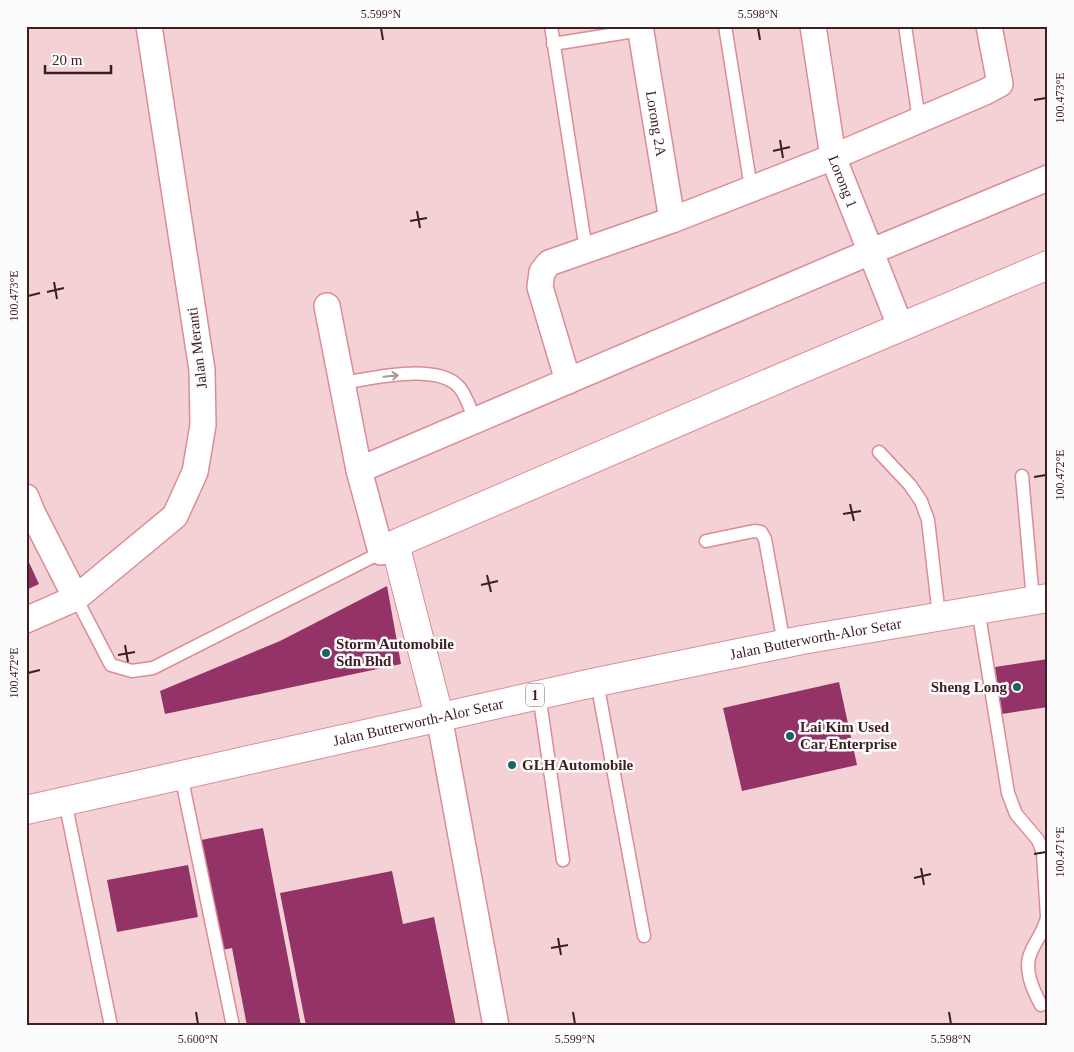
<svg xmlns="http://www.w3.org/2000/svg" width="1074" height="1052" font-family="'Times New Roman',serif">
  <rect width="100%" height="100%" fill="#f4d1d5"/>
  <path fill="#943368" d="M26 556 39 584 26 590Z
    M387 586 401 664 165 714 160 691 280 641Z
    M1048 659V707L1002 714 995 667Z
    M839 682 857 765 742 791 723 708Z
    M263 828 301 1026H247L232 948 222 950 201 840Z
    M188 865 198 917 117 932 107 880Z
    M392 871 403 924 434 917 456 1026H306L280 893Z"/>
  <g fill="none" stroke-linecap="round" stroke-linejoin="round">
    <defs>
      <path id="service" d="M551 26 586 250
        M725 26 751 188
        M905 26 919 120
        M553 44 641 30
        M343 383C371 378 436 363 458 386 465 392 471 411 475 420
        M879 452 910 485 921 501 928 520 939 616
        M1022 476 1033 600
        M706 541 754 531 761 532 765 539 784 644
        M76 598 111 665 132 671 153 668 384 551
        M978 609 1008 793 1016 814 1038 840 1043 853 1047 917C1045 930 1036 940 1031 952 1023 969 1033 990 1041 1005
        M597 682 644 936
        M539 694 563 860
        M181 775 233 1026
        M65 801 111 1026"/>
      <g id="minor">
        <path id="s1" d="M640 26 672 220"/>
        <path id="s2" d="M813 26 833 157 901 328"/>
        <path d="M327 306 359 470 381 552"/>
        <path d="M568 381 540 287 542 272 549 263 672 220 833 157 985 92 1000 84 989 26"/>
        <path d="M359 470 870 252 1048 178"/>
        <path d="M26 497 32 512 76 598"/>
        <path d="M26 620 76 598 175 516 195 472 203 425 202 370 149 26"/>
        <path d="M439 716 496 1026"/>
      </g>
      <path id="tertiary" d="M439 716 395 544 792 373 1048 265"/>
      <g id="primary">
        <path id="s3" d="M26 810 597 682 802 640 1048 598"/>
      </g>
    </defs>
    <use href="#service" stroke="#dc8c98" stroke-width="15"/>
    <use href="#minor" stroke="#dc8c98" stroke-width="28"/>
    <use href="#tertiary" stroke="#dc8c98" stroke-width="30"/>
    <use href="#primary" stroke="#dc8c98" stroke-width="30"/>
    <use href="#service" stroke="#fff" stroke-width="12"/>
    <use href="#minor" stroke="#fff" stroke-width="25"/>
    <use href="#tertiary" stroke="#fff" stroke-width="28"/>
    <use href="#primary" stroke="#fff" stroke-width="28"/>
  </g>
  <defs><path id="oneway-shaft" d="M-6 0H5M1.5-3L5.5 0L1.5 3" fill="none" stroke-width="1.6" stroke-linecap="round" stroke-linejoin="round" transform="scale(1.25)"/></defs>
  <use stroke="#a89a9c" href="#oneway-shaft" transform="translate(391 376) rotate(-6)"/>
  <path fill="none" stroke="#3d1e23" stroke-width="2" d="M381 28 383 40M758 28 760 40M1034 100 1046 98M780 140 783 158M773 151 790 147M417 211 420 228M410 221 427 218M54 282 57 299M47 292 64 288M28 296 40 293M1034 477 1046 475M850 504 854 521M843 514 861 511M487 575 491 592M481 585 498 581M125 645 128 662M118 655 135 652M28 673 40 670M1034 854 1046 852M921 868 924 885M914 878 931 874M558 938 561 955M551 948 568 945M196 1012 198 1024M573 1012 575 1024M949 1012 951 1024"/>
  <g fill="#186562" stroke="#fcfcfc" stroke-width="2">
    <circle cx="326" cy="653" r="5"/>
    <circle cx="1017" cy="687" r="5"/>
    <circle cx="790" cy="736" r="5"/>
    <circle cx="512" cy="765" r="5"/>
  </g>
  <g text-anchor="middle" stroke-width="5" stroke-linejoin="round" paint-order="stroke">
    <rect fill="#fcfcfc" stroke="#766164" stroke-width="1" x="526" y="683.5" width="18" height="23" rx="4"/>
    <g font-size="14" font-weight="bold" fill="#3d1e23">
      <text x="535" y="700">1</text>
    </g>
    <g font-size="15" fill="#3d1e23" stroke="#fcfcfc">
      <text dy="5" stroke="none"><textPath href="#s1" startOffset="99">Lorong 2A</textPath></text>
      <text dy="5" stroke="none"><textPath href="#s2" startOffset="159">Lorong 1</textPath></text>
      <text transform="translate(197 348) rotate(-97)" y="5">Jalan Meranti</text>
      <text dy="5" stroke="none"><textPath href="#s3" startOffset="808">Jalan Butterworth-Alor Setar</textPath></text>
      <text dy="5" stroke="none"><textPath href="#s3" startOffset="402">Jalan Butterworth-Alor Setar</textPath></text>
    </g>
    <g font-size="15" font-weight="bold" fill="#3d1e23" stroke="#fcfcfc" text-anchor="start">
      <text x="336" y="649">Storm Automobile<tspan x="336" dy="17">Sdn Bhd</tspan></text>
      <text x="1007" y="692" text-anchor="end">Sheng Long</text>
      <text x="800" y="732">Lai Kim Used<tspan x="800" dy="17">Car Enterprise</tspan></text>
      <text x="522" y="770">GLH Automobile</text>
    </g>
  </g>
  <rect width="1074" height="1052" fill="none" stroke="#fcfcfc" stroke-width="55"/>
  <path d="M45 65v8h66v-8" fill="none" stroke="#3d1e23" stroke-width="2.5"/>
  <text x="52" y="65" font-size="15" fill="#3d1e23" stroke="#fcfcfc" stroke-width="4" paint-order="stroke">20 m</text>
  <rect x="28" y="28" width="1018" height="996" fill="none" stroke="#3d1e23" stroke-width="2"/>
  <g font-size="12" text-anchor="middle" fill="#3d1e23">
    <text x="381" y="18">5.599°N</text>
    <text x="758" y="18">5.598°N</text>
    <text transform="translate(1060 98) rotate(-90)" y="4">100.473°E</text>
    <text transform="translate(14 296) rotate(-90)" y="4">100.473°E</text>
    <text transform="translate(1060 475) rotate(-90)" y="4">100.472°E</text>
    <text transform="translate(14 673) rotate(-90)" y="4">100.472°E</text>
    <text transform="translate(1060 852) rotate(-90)" y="4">100.471°E</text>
    <text x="198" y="1043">5.600°N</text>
    <text x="575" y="1043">5.599°N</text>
    <text x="951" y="1043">5.598°N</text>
  </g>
</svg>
